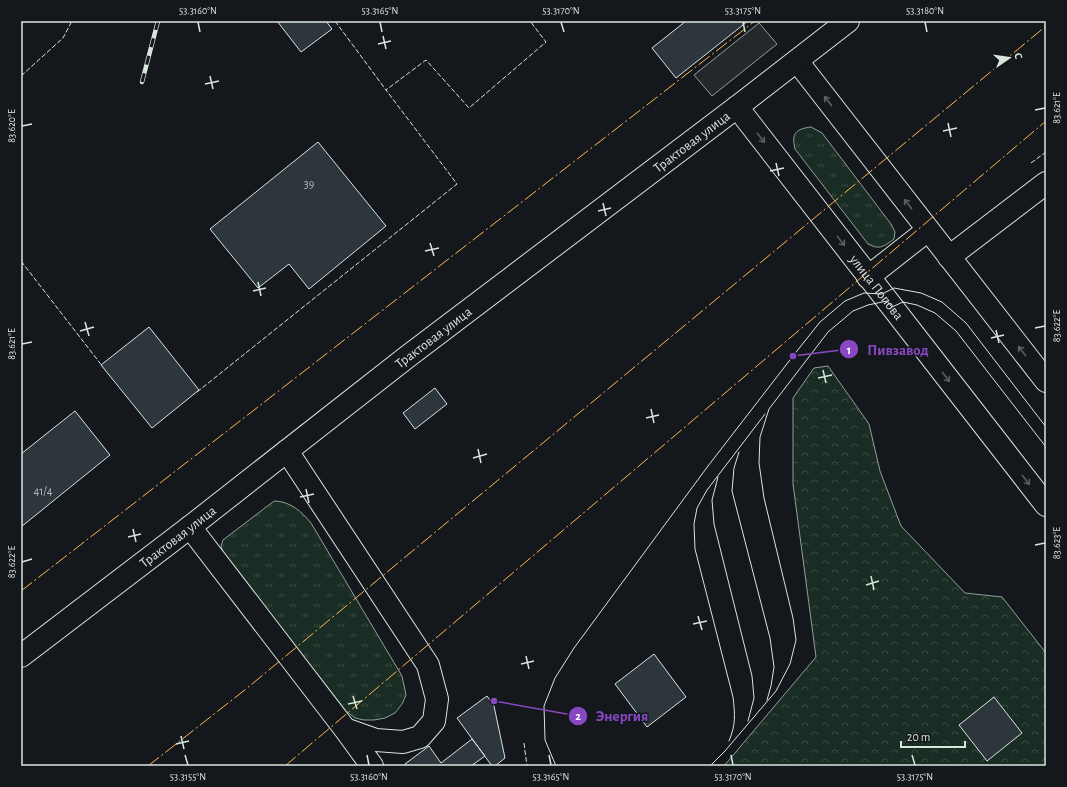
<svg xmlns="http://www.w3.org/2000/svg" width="1067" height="787" font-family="'Alegreya Sans',sans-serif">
  <defs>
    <pattern id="grass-tufts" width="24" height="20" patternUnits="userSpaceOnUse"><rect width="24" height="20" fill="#1a2d24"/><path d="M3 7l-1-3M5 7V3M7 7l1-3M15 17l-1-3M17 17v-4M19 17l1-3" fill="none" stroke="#3b4b43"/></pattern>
    <pattern id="forest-crowns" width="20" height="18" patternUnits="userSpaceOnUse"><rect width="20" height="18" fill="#1a2d24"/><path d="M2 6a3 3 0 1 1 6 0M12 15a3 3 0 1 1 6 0" fill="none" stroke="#3b4b43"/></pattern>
  </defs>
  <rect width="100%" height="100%" fill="#14181c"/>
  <path fill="url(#grass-tufts)" stroke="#939e99" d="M811 127 822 133 891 224 895 232 894 239C883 247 880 250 868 244L795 149C791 133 796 129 811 127Z
    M274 501C290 501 302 512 311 523L402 676 406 695 402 704 395 713 385 718 374 720H364L355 718 346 711 223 552 221 546 223 540Z"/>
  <path fill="url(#forest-crowns)" stroke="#939e99" d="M828 366 869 424 880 471 901 526 965 593 1002 597 1046 653V766H724L816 657 793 484V398L814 368Z"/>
  <path fill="#24282b" stroke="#939e99" d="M759 23 777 44 712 96 694 75Z"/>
  <path fill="#2c363c" stroke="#d8e6dc" d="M277 21H326L332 29 301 52Z
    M686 21H748L676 78 652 48Z
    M318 142 386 226 309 289 289 264 258 288 210 229Z
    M149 327 199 390 152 428 101 365Z
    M435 388 447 404 415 429 403 413Z
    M75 411 110 455 21 527V454Z
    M654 654 686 697 647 727 615 684Z
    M487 696 494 706 505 758 495 766H492L457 718Z
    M994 697 1022 733 987 761 959 725Z
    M472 739 485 756 471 766H406L405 764 429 746 441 763Z"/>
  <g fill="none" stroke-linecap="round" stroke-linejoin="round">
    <defs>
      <path id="minor" d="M949 257 1046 183
        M868 277 928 230
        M190 527 345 729 376 740 403 742 420 737 434 721 437 699 428 665 287 451
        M345 729 372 766"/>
      <g id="major">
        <path d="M797 61 1046 381"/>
        <path id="s1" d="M737 107 1046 505"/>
        <path id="s2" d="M21 656 190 527 407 357 737 107 848 21"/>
      </g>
    </defs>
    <use href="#minor" stroke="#d8e6dc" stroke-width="24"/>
    <use href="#major" stroke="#d8e6dc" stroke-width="24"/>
    <use href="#minor" stroke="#14181c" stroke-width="22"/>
    <use href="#major" stroke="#14181c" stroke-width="22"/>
    <path stroke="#d8e6dc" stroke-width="1" d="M739 452 734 468 732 491 770 638 774 667 771 686 767 700
      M718 477 712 500 714 524 752 676 754 698 748 721
      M729 741C736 724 735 715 733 697L695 549 694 524 697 508 707 490 765 414
      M556 766 545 740 544 706 555 678 574 648 708 466 793 356 820 322 845 301 864 293 882 294 894 288 921 293 942 302 966 323 1046 427
      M710 766 725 751 776 691 790 664 796 640 793 618 764 498 759 463 760 437 769 409 828 332 853 311 868 305 887 301 892 307 903 302 917 305 935 313 956 331 1046 447"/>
    <defs>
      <path id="rail" d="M142 82 158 21"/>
    </defs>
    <use href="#rail" stroke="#d8e6dc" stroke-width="4.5"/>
    <use href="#rail" stroke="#14181c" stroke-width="3" stroke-dasharray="9" stroke-linecap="butt"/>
    <path stroke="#d8e6dc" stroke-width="1" stroke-dasharray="5 2" stroke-linecap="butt" d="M335 21 386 90
      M21 76 63 38 72 21
      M1031 163 1046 152
      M21 261 103 367
      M197 392 457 184 386 90 426 60 469 108 546 42 530 21
      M524 743 527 766"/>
    <path stroke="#ffb74d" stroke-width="1" stroke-dasharray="14 3 2 3" stroke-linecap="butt" d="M21 591 755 21
      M148 766 246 689 1046 26
      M285 766 1046 121"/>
  </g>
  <defs><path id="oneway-shaft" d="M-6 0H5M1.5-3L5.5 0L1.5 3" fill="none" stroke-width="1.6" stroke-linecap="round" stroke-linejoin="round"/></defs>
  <g stroke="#59605f">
    <use href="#oneway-shaft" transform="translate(828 101) rotate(-128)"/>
    <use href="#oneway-shaft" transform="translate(761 138) rotate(52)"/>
    <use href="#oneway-shaft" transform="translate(908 204) rotate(-128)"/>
    <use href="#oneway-shaft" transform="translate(841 241) rotate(52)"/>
    <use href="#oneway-shaft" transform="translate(1022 351) rotate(-128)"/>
    <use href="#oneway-shaft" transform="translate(946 377) rotate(52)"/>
    <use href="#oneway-shaft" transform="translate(1026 480) rotate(52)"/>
  </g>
  <path fill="none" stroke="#d8e6dc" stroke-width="1.5" d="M198 22 200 32M380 22 382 32M561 22 564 32M743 22 745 32M925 22 927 32M383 36 386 49M378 44 391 41M210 76 213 89M205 84 219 81M1035 110 1045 108M948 123 951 137M22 126 32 124M943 131 957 128M776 163 779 176M770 171 784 168M603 203 606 216M598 211 611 208M430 243 434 256M425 251 439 248M258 282 261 296M253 291 266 288M85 322 89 336M1035 328 1045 326M996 330 999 343M80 331 94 327M991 338 1004 335M22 344 32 342M823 370 826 383M818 378 832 375M651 409 654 423M646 418 659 415M478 449 481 463M473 458 487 454M306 489 309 503M300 497 314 494M133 529 136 542M128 537 141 534M1035 545 1045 543M22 562 32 559M871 576 874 590M866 585 879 581M698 616 702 630M693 624 707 621M526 656 529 669M521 664 534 661M353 696 357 709M348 704 362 701M181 736 184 749M176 744 189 741M185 755 188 765M367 755 369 765M549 755 551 765M731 755 733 765M912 755 915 765"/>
  <g text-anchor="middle" stroke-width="3" stroke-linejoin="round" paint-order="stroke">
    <g font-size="12" fill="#adbab4">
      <text x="309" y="188">39</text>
      <text x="43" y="495">41/4</text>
    </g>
    <g font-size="14" fill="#d8e6dc" stroke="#14181c">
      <text dy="5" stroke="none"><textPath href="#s2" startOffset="845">Трактовая улица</textPath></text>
      <text dy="5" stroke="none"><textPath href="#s1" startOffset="228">улица Попова</textPath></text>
      <text dy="5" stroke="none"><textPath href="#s2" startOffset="521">Трактовая улица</textPath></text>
      <text dy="5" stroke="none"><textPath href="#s2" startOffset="197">Трактовая улица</textPath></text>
    </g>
  </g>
  <path fill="none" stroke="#8948c3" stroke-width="1.5" d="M793 356L849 349M494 701L578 716"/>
  <g fill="#8948c3" stroke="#14181c" stroke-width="1.5">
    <circle cx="793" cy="356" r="4"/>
    <circle cx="494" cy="701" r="4"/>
    <circle cx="849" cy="349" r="10"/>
    <circle cx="578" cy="716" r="10"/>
  </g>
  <g font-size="12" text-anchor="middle" font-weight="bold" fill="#fff">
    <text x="849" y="354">1</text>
    <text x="578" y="720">2</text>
  </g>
  <g font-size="15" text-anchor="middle" font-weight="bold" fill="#8948c3" stroke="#14181c" stroke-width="3" stroke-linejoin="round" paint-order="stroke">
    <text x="898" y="355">Пивзавод</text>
    <text x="622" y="721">Энергия</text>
  </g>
  <rect width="1067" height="787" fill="none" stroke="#14181c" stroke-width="44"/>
  <g transform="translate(1009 58) rotate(77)" stroke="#14181c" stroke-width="3" paint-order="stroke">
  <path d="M0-3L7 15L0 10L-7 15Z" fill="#d8e6dc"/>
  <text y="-6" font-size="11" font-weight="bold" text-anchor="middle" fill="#d8e6dc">С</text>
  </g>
  <path d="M901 741v6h64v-6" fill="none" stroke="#d8e6dc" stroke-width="2"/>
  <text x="907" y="741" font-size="12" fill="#d8e6dc" stroke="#14181c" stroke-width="3" paint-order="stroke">20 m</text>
  <rect x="22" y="22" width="1023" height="743" fill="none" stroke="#d8e6dc" stroke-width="1.5"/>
  <g font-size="10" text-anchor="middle" fill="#d8e6dc">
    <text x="198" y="14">53.3160°N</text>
    <text x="380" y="14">53.3165°N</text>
    <text x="561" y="14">53.3170°N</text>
    <text x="743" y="14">53.3175°N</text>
    <text x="925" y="14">53.3180°N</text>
    <text transform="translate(1056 108) rotate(-90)" y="4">83.621°E</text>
    <text transform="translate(11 126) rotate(-90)" y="4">83.620°E</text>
    <text transform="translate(1056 326) rotate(-90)" y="4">83.622°E</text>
    <text transform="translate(11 344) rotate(-90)" y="4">83.621°E</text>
    <text transform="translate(1056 543) rotate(-90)" y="4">83.623°E</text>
    <text transform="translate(11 562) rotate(-90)" y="4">83.622°E</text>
    <text x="188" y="780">53.3155°N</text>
    <text x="369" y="780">53.3160°N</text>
    <text x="551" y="780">53.3165°N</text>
    <text x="733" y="780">53.3170°N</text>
    <text x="915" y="780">53.3175°N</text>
  </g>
</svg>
